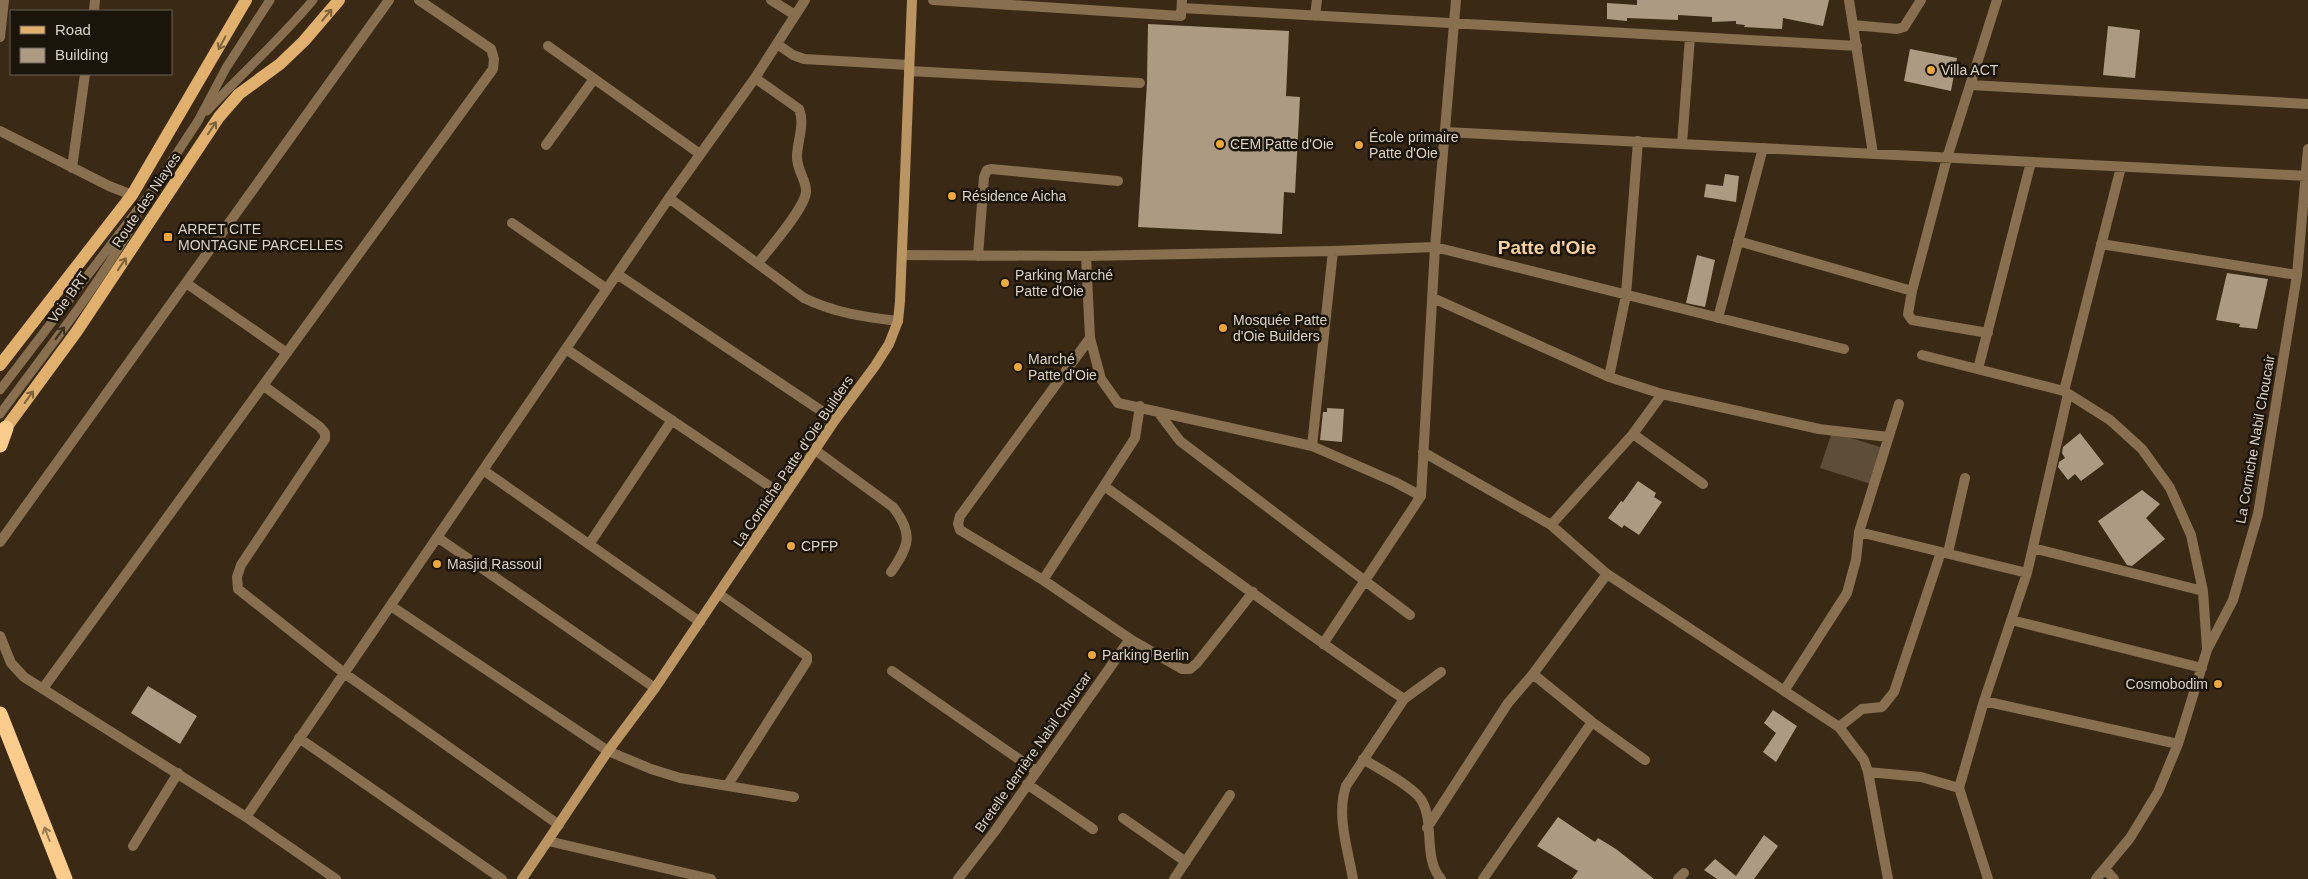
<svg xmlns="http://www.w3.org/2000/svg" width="2308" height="879" font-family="Helvetica,sans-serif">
  <rect width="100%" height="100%" fill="#3a2a15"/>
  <path fill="#5d4d39" d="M1832 432 1883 448 1871 484 1820 468Z"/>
  <path fill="#ad9a82" d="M1637 0H1829L1823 26 1783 18 1782 29 1744 27 1745 25 1736 24V21L1712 22V17L1678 15V20L1627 18V21L1607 19V3L1637 5Z
    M1148 24 1289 31 1286 96 1300 97 1295 193 1284 192 1282 234 1138 227 1147 83Z
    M2108 26 2140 30 2135 78 2103 75Z
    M1910 49 1957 58 1951 91 1904 81Z
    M1725 174 1739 176 1736 202 1704 197 1706 184 1723 186Z
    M1697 255 1715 260 1705 307 1686 303Z
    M2227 273 2268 279 2257 329 2239 327 2240 324 2216 320Z
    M1327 408 1344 409 1342 442 1320 440 1323 412H1327Z
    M2080 433 2104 464 2081 481 2075 474 2068 480 2058 467 2059 462 2065 458 2062 453 2063 447Z
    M1638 481 1656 493 1654 497 1662 502 1639 535 1624 525 1622 528 1608 518 1621 501 1623 502Z
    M2142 490 2160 504 2146 518 2165 539 2132 566 2127 565 2098 521Z
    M148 686 197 716 180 744 131 713Z
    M1773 710 1797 726 1776 762 1763 752 1776 733 1764 723Z
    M1558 817 1595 842 1598 838 1616 849 1654 879H1572L1578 871 1537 846Z
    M1764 835 1778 846 1754 879H1717L1704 870 1715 859 1736 876Z"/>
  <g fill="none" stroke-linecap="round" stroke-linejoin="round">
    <path stroke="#876f50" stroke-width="9" d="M207 111C242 73 280 40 313 0
      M0 390 152 191 198 121 226 68 270 0
      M0 414C47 350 98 287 137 217"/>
    <path stroke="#876f50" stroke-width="10" d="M771 0 795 15
      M933 0 1181 16 1182 0
      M1849 0 1873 154
      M1182 8 1857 46
      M94 11 95 0
      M1315 16 1317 0
      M1853 25 1897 29 1904 27 1921 0
      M0 37 4 0
      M777 44 793 55 804 59 909 65
      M548 46 700 154
      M909 71 1140 83
      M755 78 799 109C805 123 798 139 797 155 796 170 807 180 806 192 805 208 769 249 758 263
      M1970 85 2308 104
      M0 131 109 186 132 195
      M1445 132 2308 176
      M1682 144 1690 37
      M546 145 594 79
      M72 168 85 74
      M669 198 804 298C835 313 864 317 898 321
      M512 223 607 289
      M1738 241 1912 291
      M2101 244 2297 275
      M902 255 1086 256 1333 251 1435 247 1844 349
      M978 256 984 177 987 170 991 169 1118 181
      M1086 256 1090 338 1101 379 1118 403 1312 446 1395 482 1421 496
      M617 274 835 420
      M186 283 287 353
      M1433 298 1609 377 1662 394 1819 429 1888 437
      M1718 318 1763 148
      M1988 333 1912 320 1908 314 1912 291 1947 158 1997 0
      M1090 338 960 516 958 524 960 530 1043 580 1130 639 1182 669H1190L1197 663 1253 592
      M566 349 784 496
      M1922 355 2064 391 2110 420 2142 449 2170 488 2191 535 2203 591 2207 649
      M1978 369 2031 162
      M1609 377 1626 295 1638 141
      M264 386 320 427 325 433V439L241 565 237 577 238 589 344 673 559 825
      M2064 391 2121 167
      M1158 412 1180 441 1410 615
      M1633 434 1703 484
      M1312 446 1333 251
      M815 450 893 507C914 534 909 546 891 572
      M1423 452 1551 525 1607 574 1839 727 1864 760 1868 772 1888 879
      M483 470 700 622
      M1104 486C1204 557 1302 631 1404 699
      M1551 525 1633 434 1662 394
      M1859 532 2027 573
      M437 537 655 688
      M0 542 389 0
      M590 543 672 420
      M2033 548 2203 591
      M1948 553 1965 478
      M1607 574 1533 674 1592 722 1645 760
      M1043 580 1135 438 1140 406
      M719 594 807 656V661L727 786
      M391 606 608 751 651 769 680 778 794 797
      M2011 620 2202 668
      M0 636 11 663 24 677 246 817 336 879
      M1323 644 1421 496 1435 247 1456 0
      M892 671 1036 771
      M44 687 493 69 494 59 491 49 419 0
      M1784 691 1847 593 1856 560 1859 532 1899 404
      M1984 701 2178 744
      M1839 727 1862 709 1882 707 1894 692 1941 552
      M299 738 502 879
      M1363 759C1379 769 1409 784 1420 798 1436 820 1422 857 1441 879
      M1868 772 1921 777 1959 788
      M1027 784 1093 829
      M246 817 669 198 755 78 805 0
      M1123 818 1186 862
      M1427 828 1508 703 1533 674
      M548 841 711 879
      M133 846 178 773
      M2106 870 2114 879
      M958 879 995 831 1130 639
      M1174 879 1230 795
      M1353 879C1348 850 1336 815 1346 786L1404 699 1441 672
      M1483 879 1592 722
      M1678 879 1684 873
      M1988 879 1959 788 1984 701 2027 573 2068 394
      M2096 879 2130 838 2158 792 2178 744 2207 650 2233 600 2258 514 2297 275 2308 149"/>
    <path stroke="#ba9461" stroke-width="10" d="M522 879 608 751 655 688 835 420 875 366 889 344 898 321 900 301 912 0"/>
    <path stroke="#e1b06d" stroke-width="12" d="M0 365 132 195 246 0
      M0 436 77 331 219 117 239 94 280 64 304 41 339 0"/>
    <path stroke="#fccc8d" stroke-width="15" d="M0 445 6 428
      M0 714 65 879"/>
  </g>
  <defs><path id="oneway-shaft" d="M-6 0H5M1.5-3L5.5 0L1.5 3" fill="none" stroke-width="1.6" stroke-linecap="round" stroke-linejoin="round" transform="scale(1.25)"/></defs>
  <g stroke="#7e623c">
    <use href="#oneway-shaft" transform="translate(327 15) rotate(-50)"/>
    <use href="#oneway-shaft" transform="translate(222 43) rotate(118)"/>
    <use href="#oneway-shaft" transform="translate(212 128) rotate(-56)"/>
    <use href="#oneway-shaft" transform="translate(122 264) rotate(-56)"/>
    <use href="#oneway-shaft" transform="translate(29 397) rotate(-54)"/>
  </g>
  <use stroke="#3b2f20" href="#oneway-shaft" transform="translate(60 333) rotate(-54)"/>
  <use stroke="#977952" href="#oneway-shaft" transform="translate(47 834) rotate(-111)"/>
  <g fill="#eea83c" stroke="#1b140b" stroke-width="2">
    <circle cx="1931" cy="70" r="5"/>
    <circle cx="1220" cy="144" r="5"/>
    <circle cx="1359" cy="145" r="5"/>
    <circle cx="952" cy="196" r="5"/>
    <rect x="163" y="232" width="10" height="10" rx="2.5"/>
    <circle cx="1005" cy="283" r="5"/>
    <circle cx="1223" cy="328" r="5"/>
    <circle cx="1018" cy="367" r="5"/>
    <circle cx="791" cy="546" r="5"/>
    <circle cx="437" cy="564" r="5"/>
    <circle cx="1092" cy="655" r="5"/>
    <circle cx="2218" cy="684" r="5"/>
  </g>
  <g text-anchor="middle" stroke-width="5" stroke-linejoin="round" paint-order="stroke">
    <g font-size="14" fill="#dcd2c5" stroke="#1b140b" text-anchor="start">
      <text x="1941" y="75">Villa ACT</text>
      <text x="1369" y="142">École primaire<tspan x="1369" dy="16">Patte d'Oie</tspan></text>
      <text x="1230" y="149">CEM Patte d'Oie</text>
      <text x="962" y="201">Résidence Aicha</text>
      <text x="178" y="234">ARRET CITE<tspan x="178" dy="16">MONTAGNE PARCELLES</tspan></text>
      <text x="1015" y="280">Parking Marché<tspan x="1015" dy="16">Patte d'Oie</tspan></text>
      <text x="1233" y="325">Mosquée Patte<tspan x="1233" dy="16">d'Oie Builders</tspan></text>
      <text x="1028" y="364">Marché<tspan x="1028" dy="16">Patte d'Oie</tspan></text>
      <text x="801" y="551">CPFP</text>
      <text x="447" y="569">Masjid Rassoul</text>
      <text x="1102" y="660">Parking Berlin</text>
      <text x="2208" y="689" text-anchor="end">Cosmobodim</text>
    </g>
    <g font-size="14" fill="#dcd2c5" stroke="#1b140b">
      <text transform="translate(146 200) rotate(-56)" y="5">Route des Niayes</text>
      <text transform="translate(68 297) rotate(-55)" y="5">Voie BRT</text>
      <text transform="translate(2255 439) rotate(-80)" y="5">La Corniche Nabil Choucair</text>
      <text transform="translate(793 461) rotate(-56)" y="5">La Corniche Patte d'Oie Builders</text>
      <text transform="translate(1033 752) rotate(-55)" y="5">Bretelle derrière Nabil Choucar</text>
    </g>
    <g font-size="19" font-weight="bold" fill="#f8d19d" stroke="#1b140b">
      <text x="1547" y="254">Patte d'Oie</text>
    </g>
  </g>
  <rect x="10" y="10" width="162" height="65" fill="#1b140b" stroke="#686055"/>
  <rect x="20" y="26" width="25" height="8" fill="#e1b06d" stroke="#686055"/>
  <text x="55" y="35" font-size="15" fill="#dcd2c5">Road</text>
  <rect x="20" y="48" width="25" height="15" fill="#ad9a82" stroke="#686055"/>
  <text x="55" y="60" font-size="15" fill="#dcd2c5">Building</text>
</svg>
